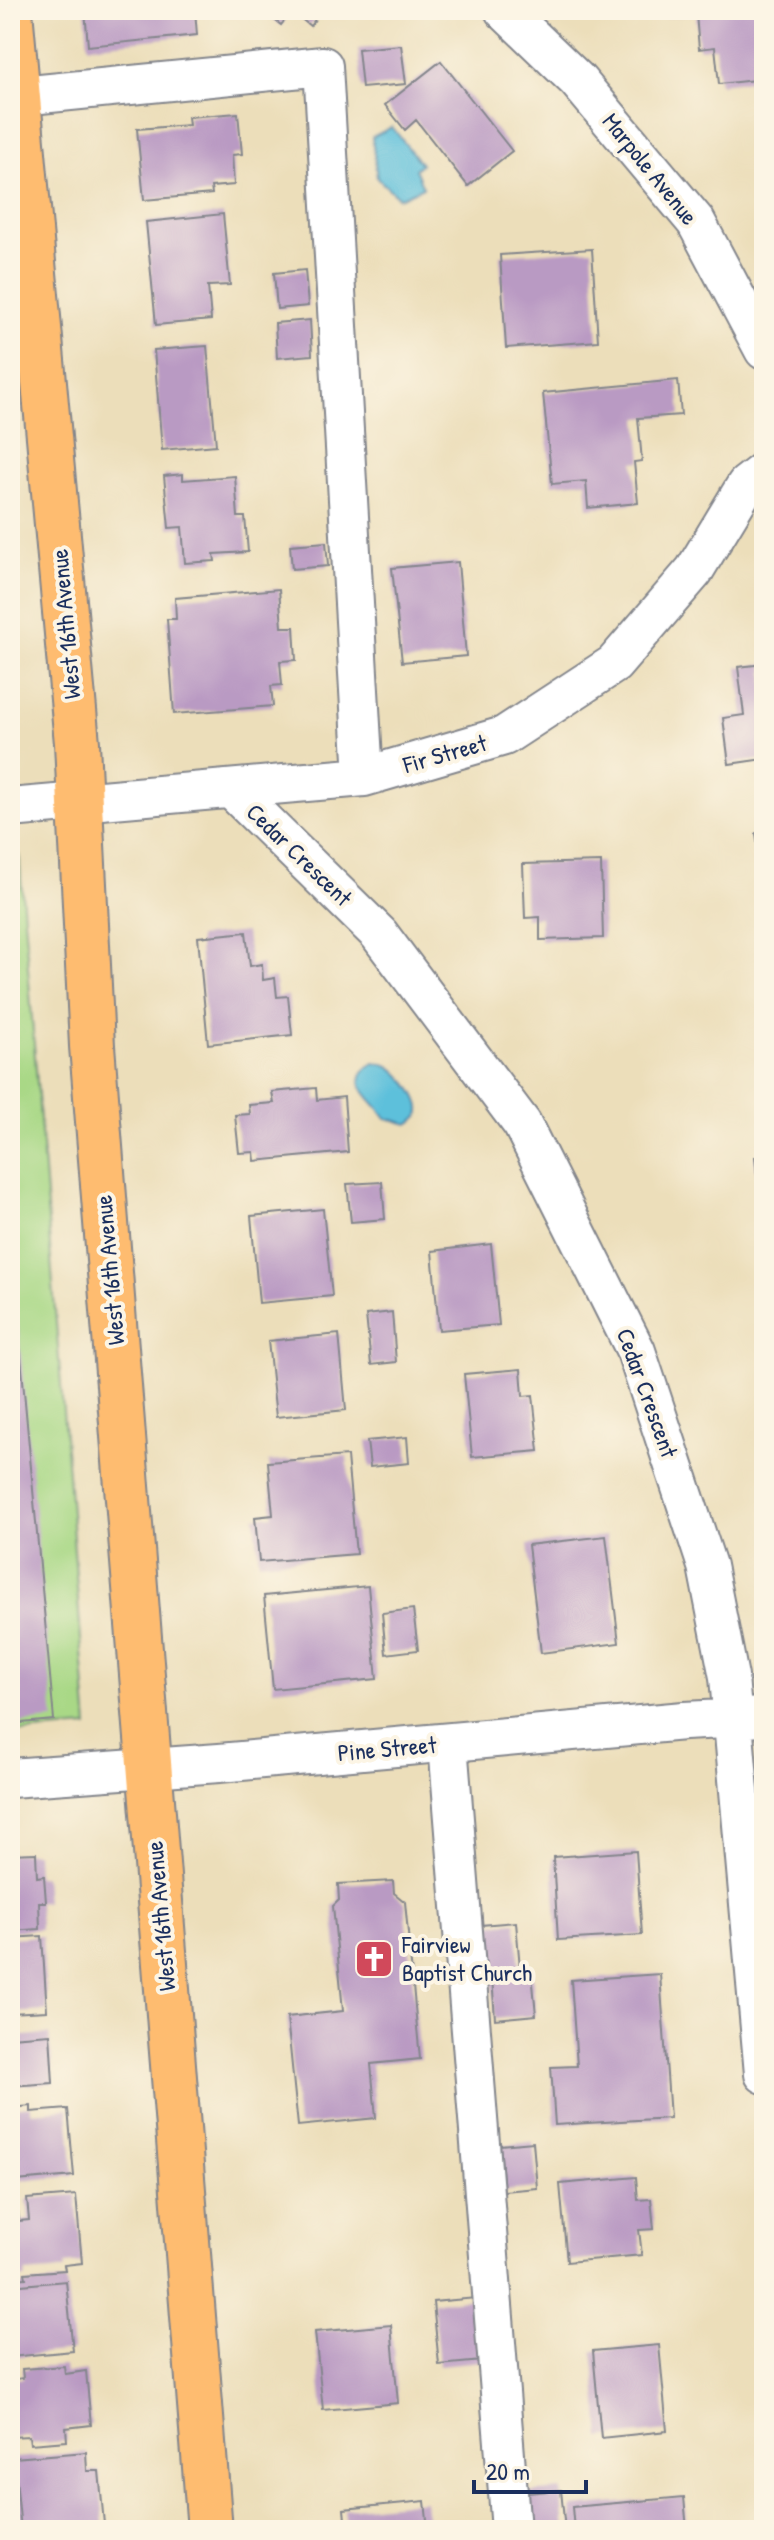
<svg xmlns="http://www.w3.org/2000/svg" width="774" height="2540" font-family="'Patrick Hand',sans-serif">
  <rect width="100%" height="100%" fill="#fcf5e5"/>
  <filter id="ink" filterUnits="userSpaceOnUse"><feTurbulence type="fractalNoise" baseFrequency=".0125" numOctaves="2"/><feDisplacementMap in="SourceGraphic" scale="16" xChannelSelector="R" yChannelSelector="G"/><feConvolveMatrix kernelMatrix="1 2 1 2 8 2 1 2 1" color-interpolation-filters="sRGB"/></filter>
  <filter id="wash" filterUnits="userSpaceOnUse"><feTurbulence type="fractalNoise" baseFrequency=".006" numOctaves="4" result="noise"/><feDisplacementMap in="SourceGraphic" scale="32" xChannelSelector="R" yChannelSelector="G"/><feGaussianBlur stdDeviation="1.8" result="paint"/><feColorMatrix in="noise" values="0 0 0 0 0 0 0 0 0 0 0 0 0 0 0 0 0 1.4 0 .05"/><feComposite in="paint" operator="in"/></filter>
  <g filter="url(#wash)">
    <rect width="100%" height="100%" fill="#ecdeba"/>
    <path fill="#a9d886" stroke="#628472" stroke-width="2" d="M19 854 88 1727 10 1733V855Z"/>
    <path fill="#5dc0db" stroke="#3c789c" stroke-width="2" d="M392 127 421 164 415 169 423 187 399 198 377 178 372 137Z
      M374 1063C377 1063 385 1064 387 1065 399 1070 428 1103 418 1117 417 1119 410 1123 408 1124L386 1118C374 1099 342 1081 374 1063Z"/>
    <g id="blocks">
      <path fill="#b99ac3" d="M85 10H195L197 35 88 46Z
        M262 10H322L310 26 292 11 281 25Z
        M653 10H757L760 31 764 30V79L719 84 715 47 699 49 696 14 654 19Z
        M401 45 406 84 362 88 358 49Z
        M441 61 512 151 468 186 416 120 405 130 385 105Z
        M238 113 242 154 232 155 234 185 211 187 212 194 144 200 137 129 189 125 188 117Z
        M223 214 230 285 208 286 211 320 156 325 146 222Z
        M592 249 598 341 506 348 500 255Z
        M305 270 308 306 277 309 274 273Z
        M310 320 312 355 277 358 275 323Z
        M207 346 216 445 162 450 154 350Z
        M678 380 681 415 638 418 642 461 634 462 638 503 588 508 586 481 552 484 543 393Z
        M183 474V480L235 476 238 517H245L248 552 214 554 215 561 185 563 182 527 169 528 164 476Z
        M326 542 328 566 292 569 290 545Z
        M458 562 466 656 402 662 392 568Z
        M279 589 282 627H294L296 660 280 661 282 685 271 686 273 706 174 714 167 619H176L175 598Z
        M764 664V759L729 764 723 718 744 715 738 667Z
        M764 832V881H762L756 833Z
        M601 862 603 938 540 940V917L525 918 523 864Z
        M246 932 250 966 262 964 263 980 275 978 277 997 288 996 292 1035 208 1044 198 937Z
        M316 1088 317 1100 344 1097 348 1152 255 1161 254 1152 239 1153 235 1115 250 1114 249 1105 274 1103 272 1092Z
        M764 1156V1224H762L755 1157Z
        M382 1182 385 1219 351 1222 347 1184Z
        M323 1209 332 1296 259 1303 251 1216Z
        M491 1244 499 1325 439 1330 432 1251Z
        M10 1259H12L54 1720 10 1724Z
        M392 1312 396 1362 371 1365 366 1315Z
        M339 1334 346 1410 276 1417 268 1341Z
        M521 1369 523 1396 533 1395 539 1451 472 1457 464 1374Z
        M407 1437 409 1463 370 1467 367 1441Z
        M347 1456 356 1554 259 1562 255 1517 273 1515 268 1462Z
        M606 1536 619 1643 541 1653 528 1545Z
        M368 1586 377 1679 273 1689 264 1596Z
        M413 1609 418 1650 386 1654 382 1613Z
        M636 1851 642 1935 558 1940 553 1857Z
        M36 1853 37 1877 44 1876 46 1902H39L40 1929 10 1931V1854Z
        M393 1881 394 1893 405 1902 420 2059 371 2064 376 2118 298 2126 287 2017 343 2011 333 1906 339 1900 338 1884Z
        M516 1922 520 1968 485 1971 481 1925Z
        M42 1936 47 2011 10 2013V1938Z
        M532 1973 536 2015 495 2019 492 1977Z
        M660 1974 670 2118 555 2125 551 2067 577 2066 571 1980Z
        M50 2034 53 2083 10 2086V2037Z
        M31 2106V2112L68 2109 74 2176 16 2181 17 2186 10 2187V2108Z
        M533 2142 537 2188 504 2191 500 2145Z
        M636 2177 638 2200 651 2199 654 2229 639 2230 642 2255 567 2262 560 2184Z
        M76 2195 82 2263 64 2265 65 2270 25 2273 26 2278 10 2279V2201L17 2200 19 2221 29 2220 27 2199Z
        M66 2281 73 2351 10 2357V2286Z
        M476 2298 482 2361 439 2365 433 2302Z
        M391 2325 398 2403 323 2410 315 2332Z
        M659 2345 667 2431 601 2438 593 2351Z
        M64 2366 65 2374 86 2371 91 2425 66 2428 67 2441 30 2444 29 2436 10 2437V2380L23 2378 22 2369Z
        M86 2452 87 2471H99L104 2524 21 2530 14 2458Z
        M561 2490 565 2530H530L527 2493Z
        M684 2497 687 2530H574L572 2507Z
        M425 2501 428 2530H346L344 2509Z"/>
    </g>
  </g>
  <g filter="url(#ink)">
    <use href="#blocks" fill-opacity="0" stroke="#84868c" stroke-width="2"/>
    <g fill="none" stroke-linecap="round" stroke-linejoin="round">
      <defs>
        <path id="minor" d="M504 10 577 80 696 222 764 350
          M10 97 323 66 364 777
          M231 789 379 934 522 1124 636 1351 707 1566 729 1677 764 2074
          M10 808 364 777 504 736 614 664 694 571 746 485 764 471
          M448 1744 511 2530
          M10 1778 219 1763 684 1721 764 1717"/>
        <path id="major" d="M10 11 77 743 92 1046 210 2530"/>
      </defs>
      <use href="#minor" stroke="#84868c" stroke-width="42"/>
      <use href="#major" stroke="#84868c" stroke-width="48"/>
      <use href="#minor" stroke="#fff" stroke-width="38"/>
      <use href="#major" stroke="#febc70" stroke-width="44"/>
    </g>
  </g>
  <defs>
    <symbol id="church-square" viewBox="-11 -11 22 22"><rect x="-9" y="-9" width="18" height="18" rx="4" fill="#d1495b" stroke="#fcf5e5"/><path d="M-1.2-6h2.4v3.5h3.3v2.4h-3.3V6h-2.4V-.1h-3.3v-2.4h3.3Z" fill="#fff"/></symbol>
  </defs>
  <g fill-rule="evenodd">
    <use href="#church-square" x="352" y="1937" width="44" height="44"/>
  </g>
  <g text-anchor="middle" stroke-width="8" stroke-linejoin="round" paint-order="stroke">
    <g font-size="24" fill="#1b2f5e" stroke="#fcf5e5">
      <text transform="translate(650 169) rotate(51)" y="8">Marpole Avenue</text>
      <text transform="translate(66 624) rotate(-95)" y="8">West 16th Avenue</text>
      <text transform="translate(445 754) rotate(-16)" y="8">Fir Street</text>
      <text transform="translate(299 855) rotate(44)" y="8">Cedar Crescent</text>
      <text transform="translate(110 1270) rotate(-95)" y="8">West 16th Avenue</text>
      <text transform="translate(647 1393) rotate(70)" y="8">Cedar Crescent</text>
      <text transform="translate(387 1749) rotate(-5)" y="8">Pine Street</text>
      <text transform="translate(161 1916) rotate(-95)" y="8">West 16th Avenue</text>
    </g>
    <g font-size="24" fill="#1b2f5e" stroke="#fcf5e5" text-anchor="start">
      <text x="402" y="1953">Fairview<tspan x="402" dy="28">Baptist Church</tspan></text>
    </g>
  </g>
  <rect width="774" height="2540" fill="none" stroke="#fcf5e5" stroke-width="40"/>
  <path d="M474 2480v12h112v-12" fill="none" stroke="#1b2f5e" stroke-width="4"/>
  <text x="486" y="2480" font-size="24" fill="#1b2f5e" stroke="#fcf5e5" stroke-width="6" paint-order="stroke">20 m</text>
</svg>
